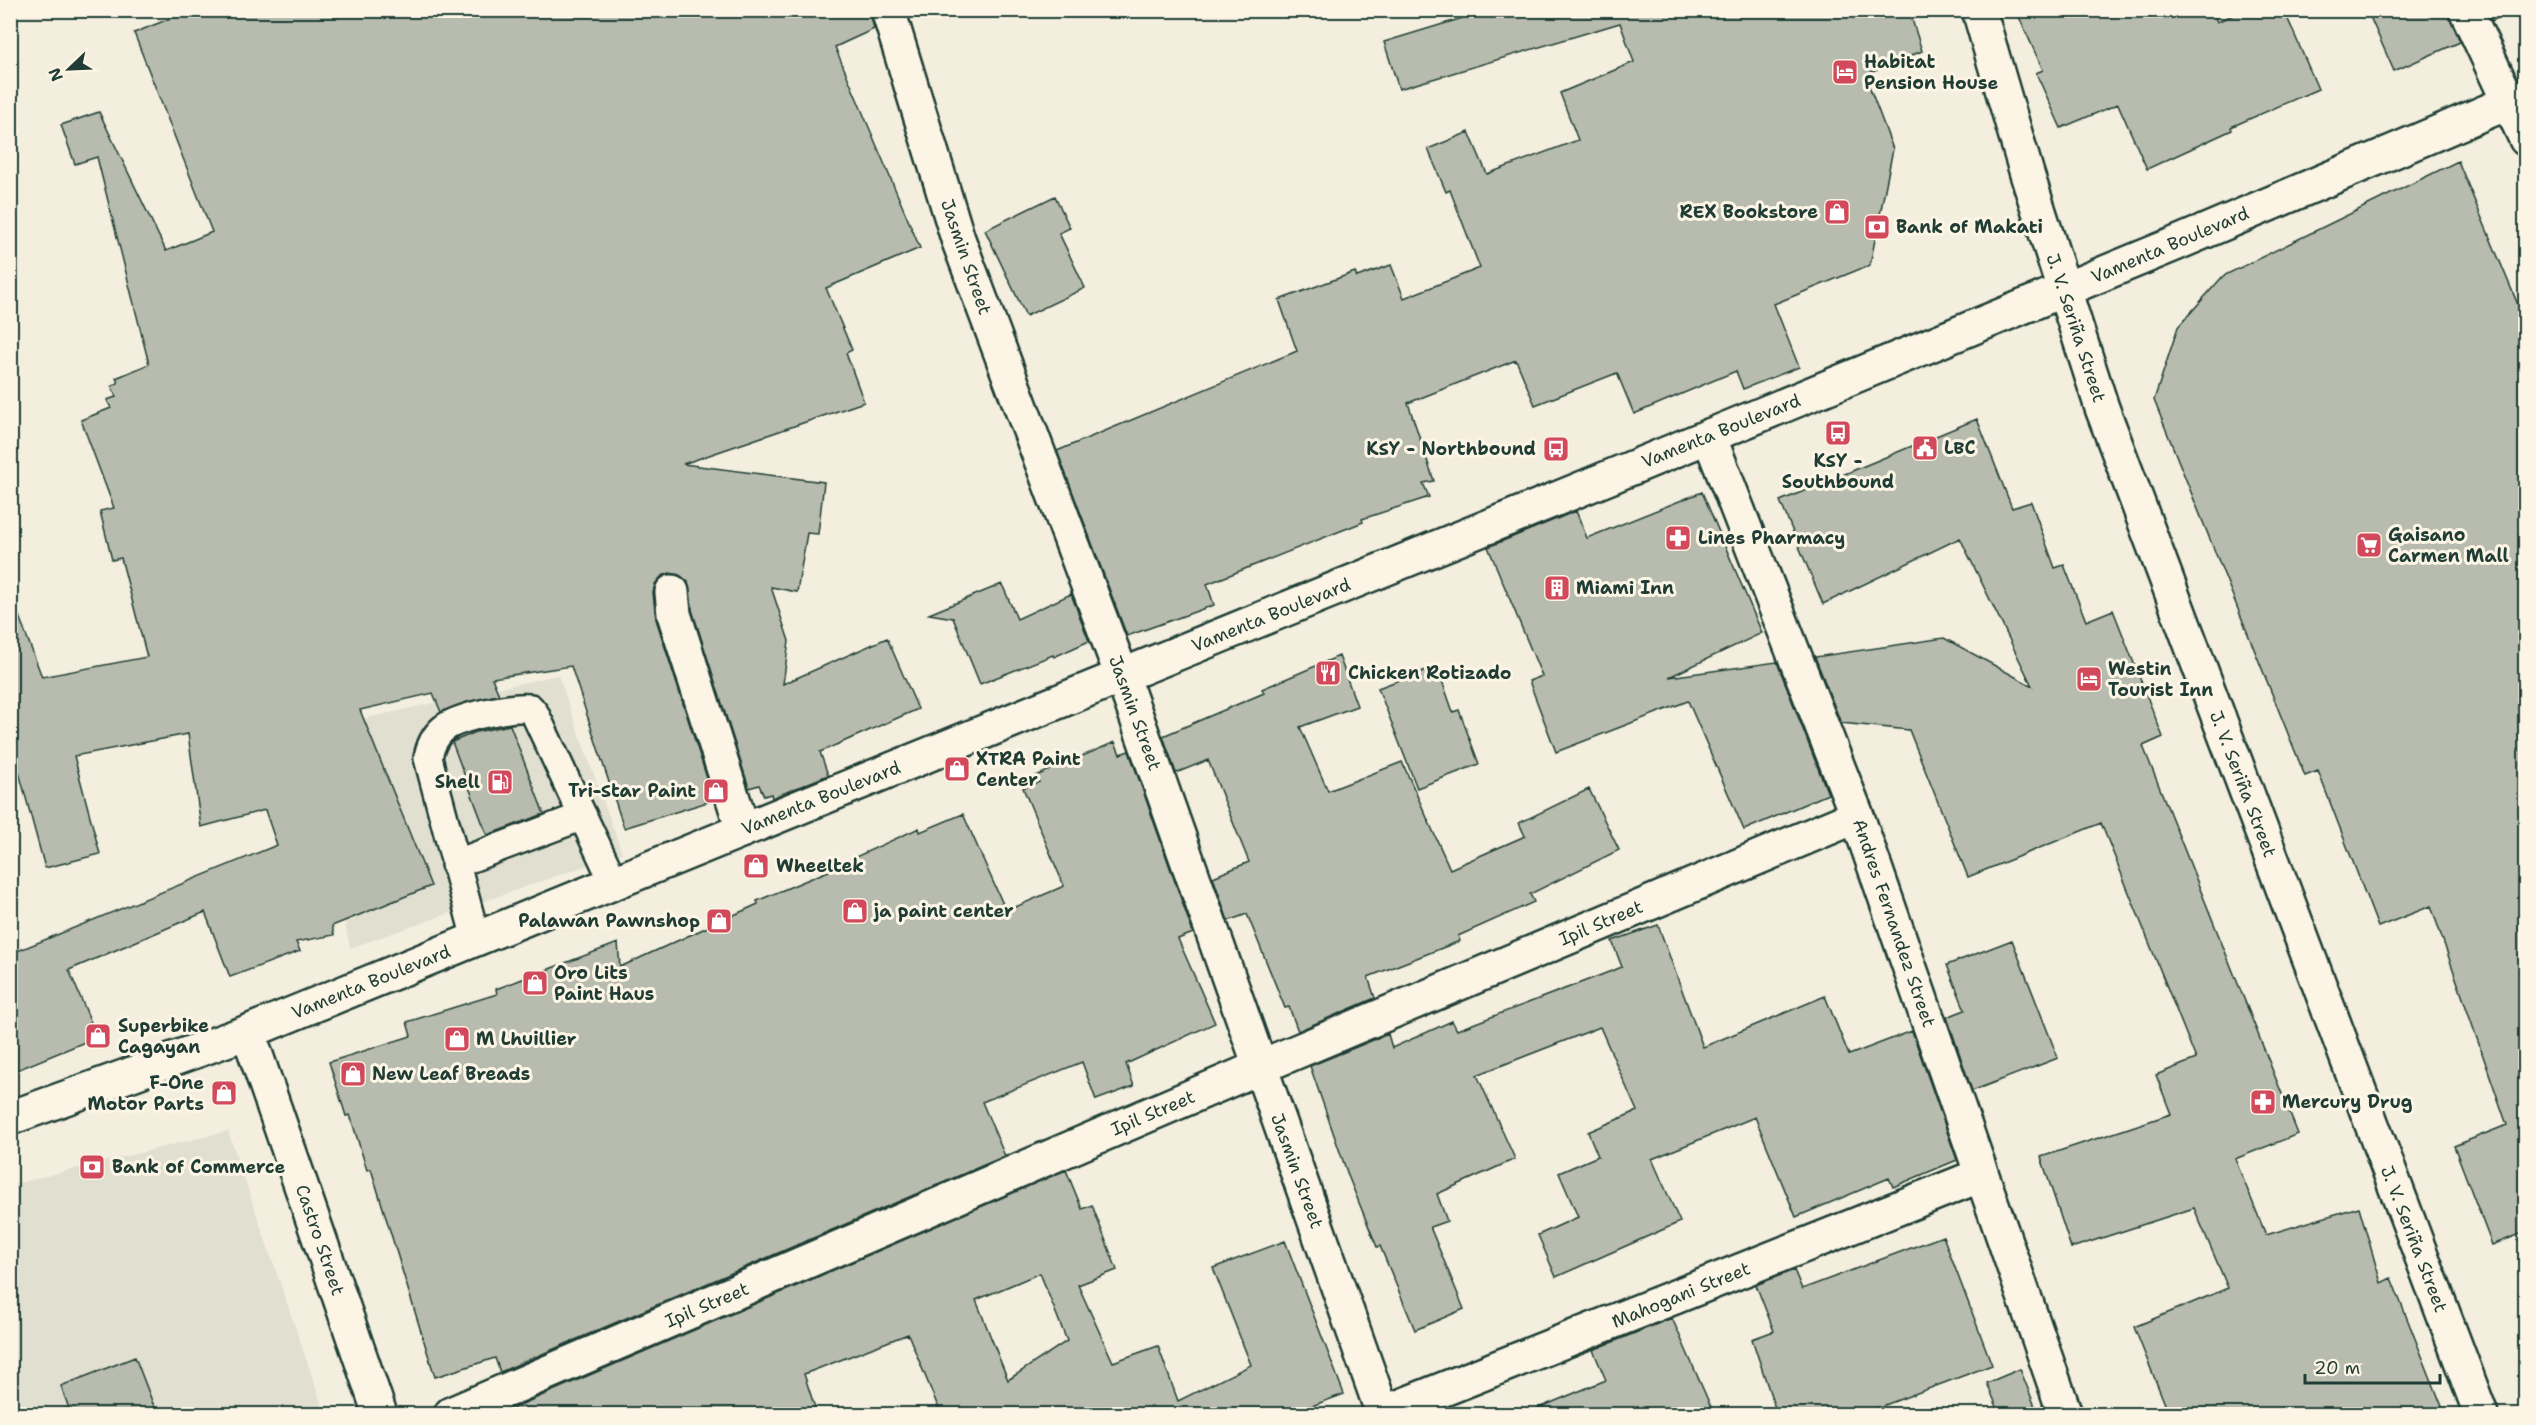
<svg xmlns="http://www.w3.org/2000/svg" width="2536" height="1425" font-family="'Shantell Sans',sans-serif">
  <rect width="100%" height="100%" fill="#f3eede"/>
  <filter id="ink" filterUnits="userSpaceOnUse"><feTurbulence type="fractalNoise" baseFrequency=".0167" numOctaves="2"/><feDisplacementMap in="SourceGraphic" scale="12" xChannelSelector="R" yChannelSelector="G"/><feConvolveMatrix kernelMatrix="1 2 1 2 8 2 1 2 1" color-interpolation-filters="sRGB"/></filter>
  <g filter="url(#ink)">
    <path fill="#e1dfd0" d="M558 675 622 853 350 948 309 731Z
      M228 1131 325 1414H11L10 1185Z"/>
    <path fill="#b8bcae" stroke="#1f3d34" stroke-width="1.5" fill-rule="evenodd" d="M191 10H870L874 29 835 47 920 248 826 288 852 350 846 353 864 402 683 464 824 482 818 534 807 533 797 592 771 587 789 641 783 684 887 638 918 709 820 752 828 775 772 798 771 794 764 796 759 785 749 788 692 610 688 582 679 575 670 573 662 576 655 584 653 593 656 619 714 800 624 828 571 666 492 678 499 695 467 702 441 712 433 693 360 710 431 886 332 926 334 935 296 942 300 951 230 977 205 912 69 970 97 1037 10 1073V954L277 845 265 810 201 827 188 734 74 756 100 854 45 868 10 739V604L14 603 42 677 147 657 121 558 112 560 100 511 114 508 81 420 111 408 107 400 116 397 112 386 118 383 116 378 149 364 97 157 75 164 61 125 99 112 166 251 212 232 134 33Z
      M1489 10H1909L1922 51 1865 75 1893 149 1870 265 1774 304 1799 367 1743 389 1736 371 1634 414 1617 373 1535 405 1516 360 1408 403 1434 481 1423 483 1429 497 1362 519 1363 522 1207 584 1214 605 1127 636 1057 451 1297 351 1279 300 1355 272 1357 277 1391 265 1404 298 1480 268 1450 190 1446 192 1428 149 1469 132 1487 174 1578 140 1560 93 1634 62 1620 23 1399 89 1384 42Z
      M2016 10H2212L2217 22 2244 10H2284L2318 89 2231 127 2232 130 2147 169 2118 104 2061 128 2036 73 2043 70Z
      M2367 10H2448L2460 42 2394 71Z
      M2487 10H2513L2492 21Z
      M2458 161 2526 324V1232L2492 1245 2454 1146 2507 1125 2431 906 2378 927 2318 771 2305 776 2154 400 2178 327 2223 276Z
      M1055 196 1070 228 1059 233 1085 288 1026 316 985 230Z
      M1977 419 2012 508 2031 502 2055 568 2064 565 2086 621 2113 610 2163 737 2143 746 2298 1134 2235 1159 2266 1235 2359 1207 2381 1283 2391 1278 2445 1414H2169L2134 1327 2228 1288 2194 1208 2071 1248 2041 1157 2171 1114 2156 1075 2196 1059 2101 823 1968 877 1909 730 1841 723 1815 657 1944 638 2032 686 1960 538 1823 604 1780 501Z
      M1702 492 1762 633 1669 677 1777 662 1828 794 1744 830 1688 701 1556 752 1529 681 1542 676 1488 547 1576 511 1587 538Z
      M1002 584 1017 619 1071 594 1089 641 1054 657 1053 655 980 684 953 618 929 614Z
      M1339 656 1357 706 1300 727 1328 791 1402 762 1450 869 1525 836 1519 823 1589 789 1619 850 1530 894 1534 902 1458 936 1460 941 1368 977 1375 998 1298 1031 1289 1007 1285 1008 1247 914 1228 921 1213 877 1249 862 1208 760 1176 773 1163 736 1264 693 1262 689Z
      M1437 666 1453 712 1459 710 1479 764 1417 788 1378 688Z
      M510 725 544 814 487 835 452 742 476 732Z
      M1115 742 1120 754 1129 751 1193 933 1178 939 1215 1023 1126 1064 1134 1086 1096 1100 1082 1062 982 1102 1005 1156 500 1372 495 1358 435 1377 371 1169 367 1170 350 1115 346 1116 329 1062 411 1036 407 1022 497 994 496 989 618 943 620 967 758 904 757 901 852 861 851 859 919 828 920 832 963 814 1006 911 1064 886 1023 788 1039 782 1036 776Z
      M1658 925 1703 1047 1825 996 1849 1055 1912 1031 1957 1160 1893 1187 1889 1178 1796 1217 1755 1117 1652 1159 1680 1222 1556 1277 1538 1235 1578 1217 1559 1173 1598 1156 1588 1132 1637 1111 1600 1027 1477 1075 1515 1159 1437 1194 1447 1221 1430 1227 1464 1309 1415 1330 1380 1246 1377 1247 1349 1178 1310 1066 1388 1034 1392 1048 1452 1021 1457 1030 1622 967 1612 941Z
      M2012 940 2058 1058 1972 1091 1947 1017 1965 1010 1947 965Z
      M1066 1170 1082 1209 1092 1205 1117 1270 1078 1285 1113 1362 1158 1346 1178 1401 1251 1365 1213 1268 1285 1241 1344 1394 1290 1414H941L908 1334 804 1374 817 1414H516L513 1408ZM1040 1273 1067 1341 1008 1380 976 1300Z
      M1943 1236 1992 1365 1861 1414H1777L1752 1339 1774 1331 1756 1285 1794 1270 1802 1289Z
      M1672 1318 1714 1414H1524L1606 1380 1593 1350Z
      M135 1357 157 1414H71L61 1386Z
      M2020 1369 2038 1414H2000L1987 1383Z"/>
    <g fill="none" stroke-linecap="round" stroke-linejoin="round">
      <defs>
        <path id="service" d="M455 864 583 816
          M476 939 428 758C430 746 434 737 443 729 457 717 511 706 530 708L535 714 614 883"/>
        <path id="minor" d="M888 10 958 239 1122 676 1383 1414
          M2466 10 2526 139
          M1709 436 1857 816 2065 1414
          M672 592 674 614 743 830
          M248 1032 380 1414
          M451 1414 1260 1067 1857 816
          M1381 1414 1981 1175"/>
        <path id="secondary" d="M1979 10 2027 174 2102 408 2481 1414"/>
        <path id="primary" d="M10 1118 248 1032 743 830 1571 493 2175 244 2526 95"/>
      </defs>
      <use href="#service" stroke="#1f3d34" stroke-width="32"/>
      <use href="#minor" stroke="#1f3d34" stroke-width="38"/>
      <use href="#secondary" stroke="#1f3d34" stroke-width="38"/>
      <use href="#primary" stroke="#1f3d34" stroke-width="38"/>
      <use href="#service" stroke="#fcf5e5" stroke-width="27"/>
      <use href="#minor" stroke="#fcf5e5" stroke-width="33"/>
      <use href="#secondary" stroke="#fcf5e5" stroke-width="33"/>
      <use href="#primary" stroke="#fcf5e5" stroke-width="33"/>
    </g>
  </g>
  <defs>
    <symbol id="hotel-square" viewBox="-11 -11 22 22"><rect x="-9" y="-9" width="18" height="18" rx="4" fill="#d1495b" stroke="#fcf5e5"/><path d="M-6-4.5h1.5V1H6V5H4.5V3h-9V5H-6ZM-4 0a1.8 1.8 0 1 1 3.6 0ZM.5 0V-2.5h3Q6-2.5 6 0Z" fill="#fff"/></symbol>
    <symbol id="shop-square" viewBox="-11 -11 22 22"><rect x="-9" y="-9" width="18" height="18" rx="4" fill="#d1495b" stroke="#fcf5e5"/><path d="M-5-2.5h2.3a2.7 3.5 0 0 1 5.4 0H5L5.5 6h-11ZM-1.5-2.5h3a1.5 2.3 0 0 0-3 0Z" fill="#fff"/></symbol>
    <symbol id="bank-square" viewBox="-11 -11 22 22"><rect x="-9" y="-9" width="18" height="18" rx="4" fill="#d1495b" stroke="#fcf5e5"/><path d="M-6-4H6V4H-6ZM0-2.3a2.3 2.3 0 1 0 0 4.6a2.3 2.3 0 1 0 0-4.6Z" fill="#fff"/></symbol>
    <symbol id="bus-square" viewBox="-11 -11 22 22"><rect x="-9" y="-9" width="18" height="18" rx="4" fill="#d1495b" stroke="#fcf5e5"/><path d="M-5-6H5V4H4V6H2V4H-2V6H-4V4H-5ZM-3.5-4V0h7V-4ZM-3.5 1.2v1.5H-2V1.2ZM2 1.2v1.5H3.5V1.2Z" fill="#fff"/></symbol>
    <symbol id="civic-square" viewBox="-11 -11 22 22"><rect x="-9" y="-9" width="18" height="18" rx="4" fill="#d1495b" stroke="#fcf5e5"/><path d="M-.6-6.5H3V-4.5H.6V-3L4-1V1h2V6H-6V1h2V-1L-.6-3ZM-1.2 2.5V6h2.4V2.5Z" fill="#fff"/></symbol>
    <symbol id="pharmacy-square" viewBox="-11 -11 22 22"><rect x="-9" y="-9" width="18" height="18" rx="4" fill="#d1495b" stroke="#fcf5e5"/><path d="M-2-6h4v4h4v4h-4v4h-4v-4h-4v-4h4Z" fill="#fff"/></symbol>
    <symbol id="supermarket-square" viewBox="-11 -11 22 22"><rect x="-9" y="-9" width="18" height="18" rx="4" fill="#d1495b" stroke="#fcf5e5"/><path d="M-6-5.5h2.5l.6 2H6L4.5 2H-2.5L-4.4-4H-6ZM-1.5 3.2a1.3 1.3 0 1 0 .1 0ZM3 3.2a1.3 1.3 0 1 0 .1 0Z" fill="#fff"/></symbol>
    <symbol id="building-square" viewBox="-11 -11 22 22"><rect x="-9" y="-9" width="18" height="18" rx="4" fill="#d1495b" stroke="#fcf5e5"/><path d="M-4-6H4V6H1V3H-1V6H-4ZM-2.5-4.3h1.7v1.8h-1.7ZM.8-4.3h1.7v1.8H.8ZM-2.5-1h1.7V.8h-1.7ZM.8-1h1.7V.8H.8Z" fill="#fff"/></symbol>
    <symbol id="restaurant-square" viewBox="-11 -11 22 22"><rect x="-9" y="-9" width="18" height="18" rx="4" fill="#d1495b" stroke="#fcf5e5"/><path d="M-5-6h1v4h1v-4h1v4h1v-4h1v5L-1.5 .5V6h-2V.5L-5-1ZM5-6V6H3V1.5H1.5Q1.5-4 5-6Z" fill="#fff"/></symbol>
    <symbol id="fuel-square" viewBox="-11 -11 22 22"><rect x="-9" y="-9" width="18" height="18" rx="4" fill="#d1495b" stroke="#fcf5e5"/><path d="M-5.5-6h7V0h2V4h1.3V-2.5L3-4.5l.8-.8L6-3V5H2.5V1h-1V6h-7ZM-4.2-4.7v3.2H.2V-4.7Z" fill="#fff"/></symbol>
  </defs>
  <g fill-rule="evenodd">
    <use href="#hotel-square" x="1830" y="57" width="30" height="30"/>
    <use href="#shop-square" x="1822" y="197" width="30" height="30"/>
    <use href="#bank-square" x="1862" y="212" width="30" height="30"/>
    <use href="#bus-square" x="1823" y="418" width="30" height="30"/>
    <use href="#civic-square" x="1910" y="433" width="30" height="30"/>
    <use href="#bus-square" x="1541" y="434" width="30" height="30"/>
    <use href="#pharmacy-square" x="1663" y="523" width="30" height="30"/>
    <use href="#supermarket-square" x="2354" y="530" width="30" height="30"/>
    <use href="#building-square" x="1542" y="573" width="30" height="30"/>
    <use href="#restaurant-square" x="1313" y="658" width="30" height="30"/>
    <use href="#hotel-square" x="2074" y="664" width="30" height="30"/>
    <use href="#shop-square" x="942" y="754" width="30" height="30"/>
    <use href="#fuel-square" x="485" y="767" width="30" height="30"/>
    <use href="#shop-square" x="701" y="776" width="30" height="30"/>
    <use href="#shop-square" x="741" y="851" width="30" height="30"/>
    <use href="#shop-square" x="840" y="896" width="30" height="30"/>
    <use href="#shop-square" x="704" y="906" width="30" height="30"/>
    <use href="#shop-square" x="520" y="968" width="30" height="30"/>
    <use href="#shop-square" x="83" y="1021" width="30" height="30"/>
    <use href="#shop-square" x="442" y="1024" width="30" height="30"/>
    <use href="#shop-square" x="338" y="1059" width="30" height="30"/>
    <use href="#shop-square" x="209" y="1078" width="30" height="30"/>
    <use href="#pharmacy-square" x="2248" y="1087" width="30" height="30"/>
    <use href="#bank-square" x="77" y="1152" width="30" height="30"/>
  </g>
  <g text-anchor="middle" stroke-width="6" stroke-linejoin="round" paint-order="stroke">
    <g font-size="18" font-weight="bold" fill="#1f3d34" stroke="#fcf5e5" text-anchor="start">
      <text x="1864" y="68">Habitat<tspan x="1864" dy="21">Pension House</tspan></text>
      <text x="1818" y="218" text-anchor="end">REX Bookstore</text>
      <text x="1896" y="233">Bank of Makati</text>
      <text x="1944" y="454">LBC</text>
      <text x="1536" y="455" text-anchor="end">KSY - Northbound</text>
      <text x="1838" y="467" text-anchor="middle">KSY -<tspan x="1838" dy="21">Southbound</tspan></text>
      <text x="2388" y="541">Gaisano<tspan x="2388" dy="21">Carmen Mall</tspan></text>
      <text x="1698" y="544">Lines Pharmacy</text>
      <text x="1576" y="594">Miami Inn</text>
      <text x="2108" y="675">Westin<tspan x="2108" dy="21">Tourist Inn</tspan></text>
      <text x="1348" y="679">Chicken Rotizado</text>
      <text x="976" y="765">XTRA Paint<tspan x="976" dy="21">Center</tspan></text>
      <text x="480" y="788" text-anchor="end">Shell</text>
      <text x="696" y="797" text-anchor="end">Tri-Star Paint</text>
      <text x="776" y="872">Wheeltek</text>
      <text x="874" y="917">ja paint center</text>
      <text x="700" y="927" text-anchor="end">Palawan Pawnshop</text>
      <text x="554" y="979">Oro Lits<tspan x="554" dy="21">Paint Haus</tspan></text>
      <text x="118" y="1032">Superbike<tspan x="118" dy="21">Cagayan</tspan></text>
      <text x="476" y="1045">M Lhuillier</text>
      <text x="372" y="1080">New Leaf Breads</text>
      <text x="204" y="1089" text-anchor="end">F-One<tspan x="204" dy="21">Motor Parts</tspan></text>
      <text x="2282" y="1108">Mercury Drug</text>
      <text x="112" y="1173">Bank of Commerce</text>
    </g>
    <g font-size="18" fill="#1f3d34" stroke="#fcf5e5">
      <text transform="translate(2170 245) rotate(-23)" y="6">Vamenta Boulevard</text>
      <text transform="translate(966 257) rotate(71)" y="6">Jasmin Street</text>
      <text transform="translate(2076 328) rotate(72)" y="6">J. V. Seriña Street</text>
      <text transform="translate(1721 431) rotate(-22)" y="6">Vamenta Boulevard</text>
      <text transform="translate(1271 615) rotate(-22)" y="6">Vamenta Boulevard</text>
      <text transform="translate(1135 713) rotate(70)" y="6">Jasmin Street</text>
      <text transform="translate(2243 784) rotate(69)" y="6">J. V. Seriña Street</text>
      <text transform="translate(821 798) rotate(-22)" y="6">Vamenta Boulevard</text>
      <text transform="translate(1601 923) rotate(-23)" y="6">Ipil Street</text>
      <text transform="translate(1894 923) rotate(71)" y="6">Andres Fernandez Street</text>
      <text transform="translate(371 982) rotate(-22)" y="6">Vamenta Boulevard</text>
      <text transform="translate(1153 1113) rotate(-23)" y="6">Ipil Street</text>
      <text transform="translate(1297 1171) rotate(70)" y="6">Jasmin Street</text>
      <text transform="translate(2414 1239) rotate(69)" y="6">J. V. Seriña Street</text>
      <text transform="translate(320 1240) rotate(71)" y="6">Castro Street</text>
      <text transform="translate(1681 1295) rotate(-22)" y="6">Mahogani Street</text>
      <text transform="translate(707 1305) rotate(-23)" y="6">Ipil Street</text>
    </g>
  </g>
  <rect width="2536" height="1425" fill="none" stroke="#fcf5e5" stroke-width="36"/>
  <rect x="18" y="18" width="2500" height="1389" fill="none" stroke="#1f3d34" stroke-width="2" filter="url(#ink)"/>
  <g transform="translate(69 69) rotate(247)" stroke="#fcf5e5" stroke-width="4.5" paint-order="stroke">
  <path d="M0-4.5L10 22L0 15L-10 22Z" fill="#1f3d34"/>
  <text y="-9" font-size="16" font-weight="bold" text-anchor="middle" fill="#1f3d34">N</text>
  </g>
  <path d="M2305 1374v9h135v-9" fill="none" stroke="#1f3d34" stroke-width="3"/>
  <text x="2314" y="1374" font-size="18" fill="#1f3d34" stroke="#fcf5e5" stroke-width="4.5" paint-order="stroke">20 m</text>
</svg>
